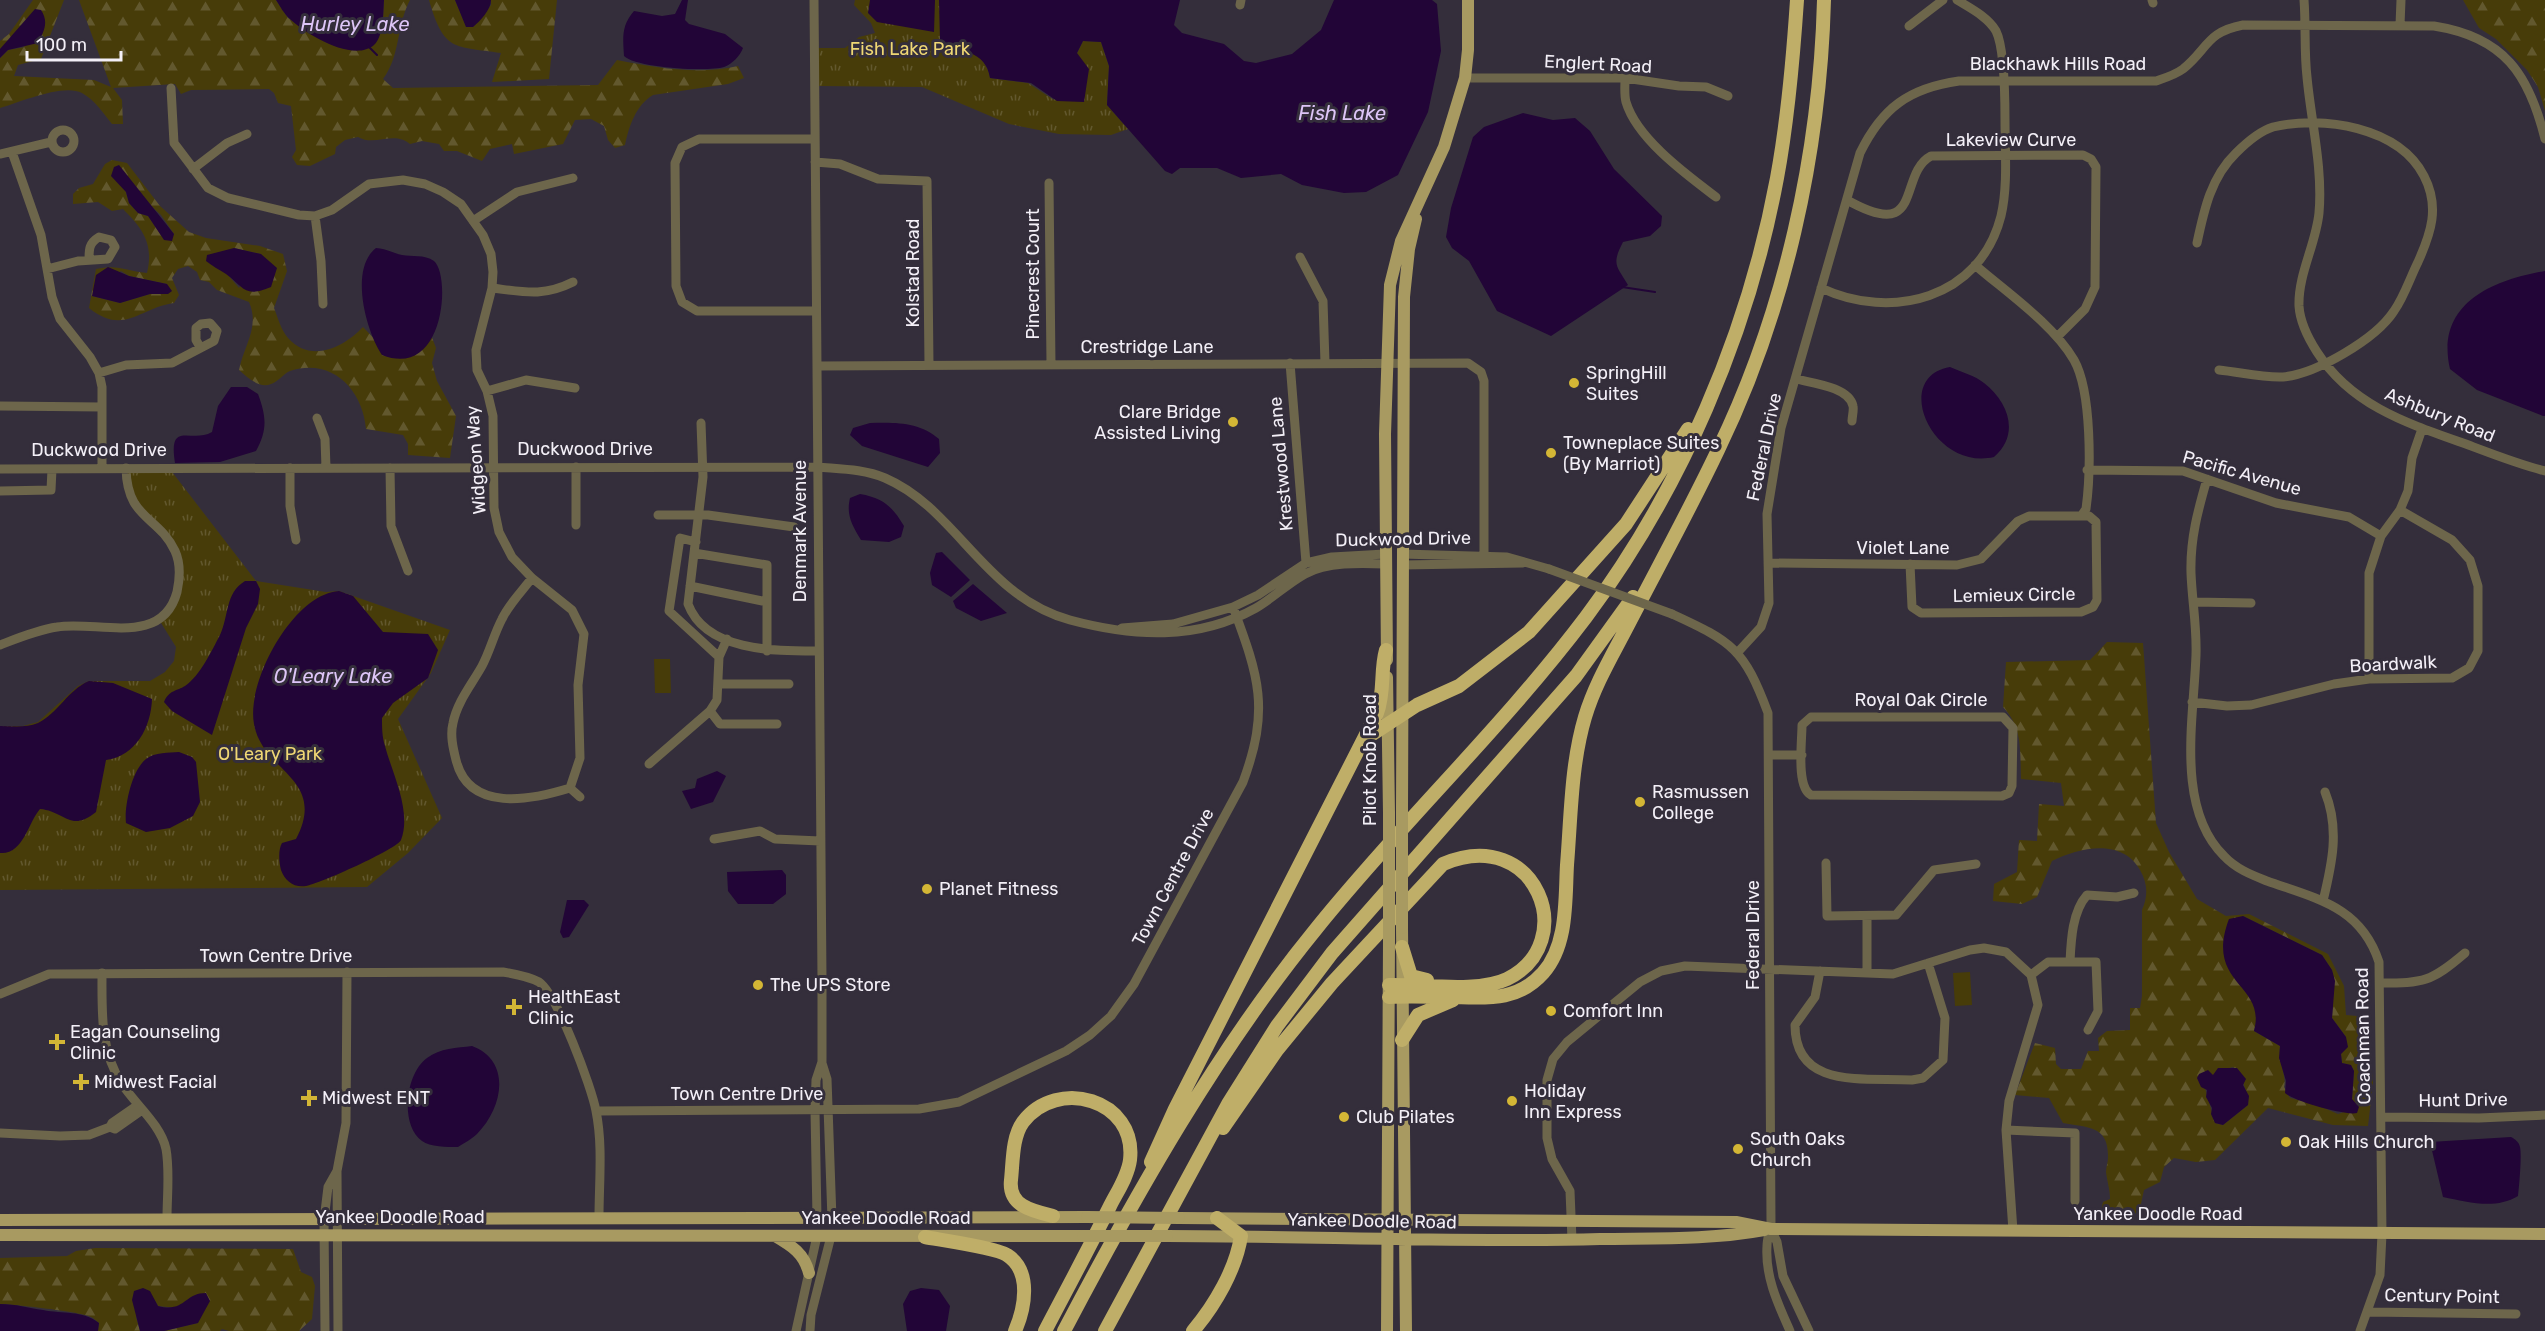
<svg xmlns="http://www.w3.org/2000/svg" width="2545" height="1331" font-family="Rubik,sans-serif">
  <defs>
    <pattern id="forest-firs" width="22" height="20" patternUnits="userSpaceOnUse" patternTransform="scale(1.5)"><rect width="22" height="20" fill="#473c09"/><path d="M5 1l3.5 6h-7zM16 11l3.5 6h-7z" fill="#62582e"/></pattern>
    <pattern id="park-tufts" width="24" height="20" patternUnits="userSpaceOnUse" patternTransform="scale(1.5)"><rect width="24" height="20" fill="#473c09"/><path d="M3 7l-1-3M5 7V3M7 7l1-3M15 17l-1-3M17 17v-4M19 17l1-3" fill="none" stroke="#62582e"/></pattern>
  </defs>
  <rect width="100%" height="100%" fill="#342e3b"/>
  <path fill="url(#forest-firs)" fill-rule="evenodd" d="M33 0H64L41 59 18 65 14 76 94 80 111 87 79 0H276L288 18 327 43 383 20 384 0H410C396 26 401 55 383 79L393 88 598 85 617 60C657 68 698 75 738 66L744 78 728 84 653 95C636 105 629 126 625 145L615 148 608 140 604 126 591 119 575 120 563 144 514 154 512 144 490 149 482 161 457 151H444L439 144 422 141 410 144C394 130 375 147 358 137L345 140 336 147 335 154 310 166 297 165 292 157 296 150 291 106 278 103 274 93 269 89 191 90 181 94 175 84 113 88 122 100 123 124H112C103 113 95 100 82 93 64 83 20 102 0 108V58L8 50 25 47 9 41 0 49V41L9 34Z
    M429 0H455L466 26 473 27 491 5V0H557L549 79 492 82 501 53C454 46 444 52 429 0Z
    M2463 0H2545V111L2538 87 2527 70 2496 39 2479 28Z
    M112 160 127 163 160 206 189 232 206 238 260 246 283 254 287 271 274 308C278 318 281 330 288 338 311 364 344 347 363 327L384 349 431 335 436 348 432 363 437 381 456 416 450 458 408 455V444L403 435 366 429C363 390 332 357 290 371 283 374 278 382 271 384 259 389 247 377 239 370 244 345 260 327 249 302L217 290 209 282 200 280 197 272 188 266 178 269 172 278 179 295 174 303C139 308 124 336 89 308L96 269C119 264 125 271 147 273 154 244 143 229 123 209L112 211 98 202 73 204V194L79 188 93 184 105 164ZM118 165 150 205 161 215 174 234 164 239 148 216 138 213 129 203ZM234 248 261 254 239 288 228 275ZM121 271 129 276 167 284 168 294H150L120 303 92 296Z
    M2107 642 2143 643 2156 823 2169 852 2197 899 2226 916 2249 914 2328 954 2344 986 2346 1015 2367 1017 2373 1083 2368 1126 2333 1125 2268 1108 2215 1160 2196 1162 2174 1158 2164 1167 2160 1182 2144 1190 2139 1213 2113 1215 2101 1211 2103 1202 2110 1199C2110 1189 2107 1181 2106 1172 2106 1167 2108 1162 2108 1158 2109 1125 2088 1128 2063 1123L2049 1098 2015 1095 2035 1043 2055 1048 2056 1064 2061 1069H2081L2088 1051H2099L2098 1038 2107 1031 2130 1030V1008H2140L2142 996V910C2148 896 2148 884 2140 870 2122 838 2080 847 2052 861L2037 897 2022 904 1993 901 1994 884 2017 872 2019 840 2037 841 2039 804 2064 806 2061 783 2021 779C2020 752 2023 728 2003 707L2006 662 2090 660ZM2243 916 2322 955 2332 970 2334 981 2332 1018 2346 1037 2341 1054 2342 1063 2351 1065 2354 1071 2352 1100 2359 1107 2338 1114 2315 1104 2290 1098 2284 1087C2287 1077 2278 1060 2280 1046L2254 1031 2258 1014 2246 988ZM2233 1067 2242 1076C2243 1087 2249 1094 2248 1105L2223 1125 2215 1123 2205 1088C2215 1073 2216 1071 2233 1067Z
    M95 1248 293 1249 301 1272 312 1277 315 1286 312 1319 299 1331H229L222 1329 220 1331H164L198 1323 191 1297 178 1308 158 1306 154 1299 136 1317 140 1331H98L99 1323C96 1321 94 1318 91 1317 83 1312 12 1304 0 1304V1258L67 1256 76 1251Z"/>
  <path fill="url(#park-tufts)" d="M855 0H940L949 45C969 50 987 56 990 78L1028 83 1054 100 1083 41 1101 42 1109 66 1107 105 1128 129 1111 135 1059 134 1009 124 922 87 818 86 814 48H845L859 37 875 33 871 23 854 5Z
    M126 468H169L256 581 326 592 339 591 450 630 431 673 398 719 442 818 408 853 367 887 0 890V726H23L38 722 78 686 89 681H150L165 672 174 661 176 647 158 618 176 596 175 551 138 510Z"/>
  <path fill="#473c09" d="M654 659H670L671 693H655Z
    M1970 972 1972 1005 1955 1006 1953 973Z"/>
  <path fill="#220537" d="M276 0H384C383 12 384 36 374 45 353 63 306 34 290 19 284 14 280 6 276 0Z
    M455 0H491C491 10 480 21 473 27H466Z
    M682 0H688L685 20 689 24 725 34 743 48C740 56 732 64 724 67 708 72 636 68 624 56 623 38 621 26 634 11L662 16 675 14Z
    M870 0H935L934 32 877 22 868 13Z
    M939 0H1180L1174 25 1182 33 1224 44 1244 61 1256 63 1292 54 1321 30 1334 0H1432L1437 4 1441 51 1428 112 1398 175 1366 192 1344 193 1302 185 1281 174 1241 178 1217 168H1180L1172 174 1165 171 1107 105 1109 66 1101 42 1083 41 1077 53 1089 69 1084 102 1057 101 1031 83 990 78C986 50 960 52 940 41Z
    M35 9 41 10C49 22 44 31 38 43L8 50 0 58V49Z
    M1523 113 1553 120 1575 118 1590 131 1614 169 1662 216 1661 226 1650 236 1623 242C1611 265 1617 266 1628 285L1551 336 1497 311 1469 261 1452 248 1446 237 1451 208 1473 137 1484 127Z
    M119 165 174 234 172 241 164 240 148 216 138 213 129 203 126 192 111 176 114 167Z
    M234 248 261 254 277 268 271 287C244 298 245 288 226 274 220 270 212 266 206 261L207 255Z
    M376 248C388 249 393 253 402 255 412 257 424 254 434 261 451 275 445 380 382 355 366 331 349 269 376 248Z
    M108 267 129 276 167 284 172 291 168 294H150L120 303 92 296 96 275Z
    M2545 271V416H2543L2477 390 2450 369C2435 304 2492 280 2545 271Z
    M1950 367C1961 372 1974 375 1984 383 2009 402 2020 435 1994 457 1932 471 1891 377 1950 367Z
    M231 387H247L258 394C266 416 268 429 256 451L220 462 175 463C168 419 191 444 212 432L218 406Z
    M870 423C895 422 920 422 939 439L940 453 928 467 862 446 850 435 853 428Z
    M860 494C883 498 892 506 904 526L901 537 889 542 861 540C852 525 846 515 850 498Z
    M942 552 970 580 951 597 932 585 930 573 936 553Z
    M245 581H256L260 589 258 604 246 628 212 735 172 711 164 702C169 690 177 691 185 686 200 676 212 650 220 635 229 616 225 593 245 581Z
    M973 584 1007 613 981 621 956 608 953 601Z
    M339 591 353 596 383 632 428 634 438 650 428 678 393 703 382 718C382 727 382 737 385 746 392 773 412 811 401 840 397 849 319 884 306 886 294 888 285 881 281 870 279 862 278 850 282 843L296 839C328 778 262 772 254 724 246 682 293 594 339 591Z
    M89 681 113 683 152 699C151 727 136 756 106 760L96 812C70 833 65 811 40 809 28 823 23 855 0 853V726C12 726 26 728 38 723 58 713 68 690 89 681Z
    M179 752 192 757 196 762 200 802 193 816 170 828 146 832 126 823C124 806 132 770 146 759 155 752 169 753 179 752Z
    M717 771 726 776 713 802 691 809 682 791 695 788 697 779Z
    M782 870 786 875V894L773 904H738L728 891 727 872Z
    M567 900H584L589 905 569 937 563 938 560 932Z
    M2243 916 2322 955 2332 970 2335 981 2332 1018 2346 1037 2348 1047 2341 1054 2342 1063 2351 1065 2354 1071 2352 1099 2359 1107 2357 1113C2345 1116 2293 1101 2285 1093L2286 1081 2279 1058 2280 1046 2254 1031C2267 983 2204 985 2229 919Z
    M472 1046C512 1061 503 1108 477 1134 472 1139 464 1143 458 1147 447 1147 430 1147 422 1141 399 1124 406 1073 427 1058 440 1048 457 1048 472 1046Z
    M2218 1068H2237L2246 1079 2243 1085 2249 1096 2248 1105 2223 1125 2215 1123 2211 1114 2212 1108 2206 1097 2207 1090 2201 1087 2197 1078 2199 1074 2208 1070 2213 1075Z
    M2511 1137C2515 1139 2519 1142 2520 1147 2522 1155 2519 1188 2518 1196 2495 1210 2468 1202 2443 1197L2430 1142Z
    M143 1288 150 1291 158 1306C185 1313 184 1293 206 1293L210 1301 198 1323 164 1331H140L132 1300 134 1291Z
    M921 1288 939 1290 950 1306 946 1331H907L903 1304 910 1291Z
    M0 1304C16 1304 28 1308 43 1310 63 1314 82 1310 99 1323L98 1331H0Z"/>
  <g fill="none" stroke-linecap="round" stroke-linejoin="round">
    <path stroke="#220537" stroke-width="2" d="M367 45 377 55
      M1622 287 1655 292"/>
    <path stroke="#6d664b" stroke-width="9" d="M814 0 822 979V1062L816 1080 815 1111 817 1218
      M2152 0 2153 3
      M2304 0C2306 26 2304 52 2307 77 2311 121 2323 168 2319 213 2316 244 2298 274 2299 306 2300 322 2308 338 2317 352 2351 405 2406 423 2463 443 2490 453 2517 464 2545 471
      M1240 5 1241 0
      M2400 25 2401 0
      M1909 26 1943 0
      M1465 78H1625L1679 86 1706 87 1728 96
      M1625 78C1625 86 1624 95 1626 102 1637 139 1687 175 1716 197
      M171 88 174 143 208 188 228 198 299 215 315 216 332 210 369 184 403 180 425 184 443 192 461 204 483 235 491 254 493 272 492 288 476 350 477 370 487 391 493 416 494 508 499 532 512 557 532 578 572 610 584 634 578 685 580 758 570 788
      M52 141a11 11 0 1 1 22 0a11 11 0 1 1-22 0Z
      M815 139H699L682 147 675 163 676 286 682 302 697 311H816
      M12 152 41 235 52 297 60 319 90 357 99 373 102 387V468
      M0 154 51 142
      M815 162 840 164 878 179 927 181 929 365
      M193 169 227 143 247 134
      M1049 183 1051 364
      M1847 200C1925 244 1897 174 1931 156L2083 155 2091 159 2096 167 2095 287 2085 309 2057 337
      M315 216 321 261 323 304
      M473 221 517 192 573 178
      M2197 243C2204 210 2211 177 2236 153 2246 143 2260 131 2273 127 2322 115 2399 127 2424 176 2440 207 2431 233 2418 262 2410 278 2404 297 2394 311 2376 339 2316 374 2283 377 2263 378 2239 372 2219 370
      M1300 257 1323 301 1325 363
      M47 269 78 261 108 259 115 247 111 240 99 237C89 243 89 249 89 260
      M492 288C524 292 543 297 573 282
      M1821 288C1891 321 1980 299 2001 216 2008 186 2005 152 2005 121 2005 100 2005 49 1996 31 1988 17 1970 8 1957 0
      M1290 363 1306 563
      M817 366 1468 363 1481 372 1484 381V560
      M99 373 126 365 172 363 214 341 217 331 210 323 201 324 196 328V340L200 347
      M1796 379C1812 383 1849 387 1853 406 1854 410 1852 417 1852 421
      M487 391 526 380 575 388
      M0 406 102 407
      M317 418 325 439 326 468
      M701 423 703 477 688 604C706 652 776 651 819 651
      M576 467V525
      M290 468V506L296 540
      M390 468 391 526 408 571
      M0 469 818 467C840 469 864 469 885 478 957 509 984 596 1070 620 1133 637 1197 641 1256 608 1273 598 1287 584 1305 574 1327 562 1360 563 1385 564
      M2087 470 2183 471 2276 503 2349 517 2381 536
      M2207 479C2198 510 2190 539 2191 573 2192 600 2197 627 2196 655 2194 717 2175 808 2224 856 2236 869 2252 875 2267 881 2318 899 2361 907 2379 962L2382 1234 2380 1275 2360 1331
      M0 491 51 490 52 469
      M658 515H708L794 527
      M696 542 680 538 669 611 719 657
      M694 553 767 565V651
      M1402 554 1507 557 1549 569
      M1768 563 1957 565 1981 559 2018 521 2029 516H2081L2086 509C2091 472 2092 392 2074 360 2053 324 2006 292 1975 265
      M1910 564 1912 607 1921 613 2081 612 2093 607 2097 600 2096 522 2089 516H2081
      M1402 565 1523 563
      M532 578C522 591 509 604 502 619 494 634 490 651 482 666 472 684 457 702 453 723 450 735 453 748 456 760 469 813 531 800 570 788
      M690 586 767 602
      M2194 602 2251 603
      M1672 614C1733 642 1744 649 1768 713L1771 1223C1770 1231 1767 1238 1767 1246 1765 1277 1778 1304 1790 1331
      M1122 628 1173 624 1233 607 1258 595 1306 563 1332 557 1385 554
      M727 639 719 657 717 700 710 711 720 724H777
      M0 645C18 638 37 630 57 627 96 620 162 648 177 592 180 578 181 564 175 551 158 515 127 520 126 468
      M1738 652 1761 627 1769 603 1767 514 1781 428 1860 153C1882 108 1909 88 1959 81H2156C2165 78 2175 75 2183 69 2208 49 2206 32 2243 25L2434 26C2504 37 2529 74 2545 139
      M2369 679V573L2381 536 2400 510 2408 491 2412 458 2422 429
      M720 684H789
      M2192 702 2227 706 2251 705 2334 684 2369 679 2452 678 2469 668 2478 651V586L2470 560 2452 540 2400 510
      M1811 717H2003L2013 728 2012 786 2009 793 2002 796 1811 795C1796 787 1802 742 1802 725Z
      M1769 755H1802
      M649 764 710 711
      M570 788 580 797
      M714 839 760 831 775 839 820 841
      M1826 863 1827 916 1896 915 1934 870 1976 864
      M2323 901C2332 864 2340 829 2325 792
      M2070 962C2071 941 2072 912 2087 895L2117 897 2134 893
      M1820 971 1815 997 1795 1025C1795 1091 1867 1077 1912 1080L1923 1078 1943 1060 1945 1018 1928 963
      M102 973C102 1012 100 1051 122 1084 135 1104 161 1125 166 1149 170 1171 167 1196 167 1218
      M1867 973V917
      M2031 975 2048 962H2096L2098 1011 2088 1030
      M2380 983C2424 983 2431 982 2465 953
      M0 994 49 974 503 972C515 974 528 976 539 982 557 994 592 1088 596 1111 603 1145 599 1183 599 1217
      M822 1063 827 1079 832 1219
      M597 1111 919 1109 959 1102 1066 1051 1090 1035 1111 1016 1134 984 1243 782C1270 709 1259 677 1233 607
      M2381 1117 2479 1118 2545 1115
      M110 1127 112 1123 138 1105
      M2006 1130 2075 1133V1201
      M0 1133 60 1136 89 1135 110 1127 115 1129 142 1110
      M337 1171 338 1331
      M1771 1229 1777 1242 1783 1276 1809 1331
      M1572 1240 1570 1191 1552 1159 1547 1138V1080L1553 1059 1567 1042 1640 982 1661 971 1685 966 1893 974 1970 950 1984 948 2006 952 2031 975 2038 1005 2009 1101 2006 1130 2013 1231
      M2369 1312 2516 1314
      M325 1331 324 1220 328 1187 337 1171 346 1123 347 972
      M796 1331 817 1236
      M810 1331 811 1315 831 1236"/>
    <path stroke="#a89a61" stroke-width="12" d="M1387 660 1385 434 1390 285 1401 241 1444 147 1465 78 1468 50V0
      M1387 677 1389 813
      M1402 808 1404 297 1409 249 1416 219
      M1402 928 1406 1331
      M1179 1218 1736 1222 1771 1229 2545 1234
      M0 1220 1087 1217
      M0 1235 1083 1236
      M775 1236C792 1246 804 1253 809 1273
      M1167 1236C1311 1236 1455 1243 1600 1239 1654 1238 1710 1240 1764 1230
      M1387 1331 1389 942"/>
    <path stroke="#bfae68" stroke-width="14" d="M1368 737 1417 705 1459 686 1529 632 1626 524 1688 429
      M1402 947 1411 976 1427 980
      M1389 997C1411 996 1433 997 1455 997 1488 998 1518 1001 1543 973 1568 945 1565 900 1567 865 1571 816 1571 764 1585 717 1595 684 1612 656 1628 625 1658 567 1690 509 1718 450 1785 312 1820 153 1824 0
      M1402 1040 1418 1015 1453 1000
      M1223 1128 1277 1050 1332 983 1443 864C1537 824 1581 943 1507 979 1478 993 1422 984 1389 985
      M1151 1162 1175 1109 1377 713C1385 692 1380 671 1386 650
      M925 1237C941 1240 997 1248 1007 1255 1032 1271 1025 1308 1015 1331
      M1045 1331C1067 1289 1089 1248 1110 1206 1117 1192 1128 1176 1130 1160 1137 1099 1057 1077 1023 1122 1012 1137 1013 1162 1011 1180 1008 1206 1032 1211 1053 1216
      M1064 1331C1136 1194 1218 1049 1316 929 1402 822 1503 727 1586 617 1681 490 1748 334 1777 178 1788 119 1793 60 1797 0
      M1105 1331 1228 1104 1277 1026 1332 953 1576 676 1633 597
      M1193 1331C1215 1305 1236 1269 1241 1236L1217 1218"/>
    <path stroke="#6d664b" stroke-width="9" d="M1549 569 1672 614"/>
    <path stroke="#a89a61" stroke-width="12" d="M1402 808V928
      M1389 813V942
      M1087 1217 1179 1218
      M1083 1236H1167"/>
  </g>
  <g fill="#d3b635" stroke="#342e3b" stroke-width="2">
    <circle cx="1574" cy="383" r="6"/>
    <circle cx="1233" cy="422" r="6"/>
    <circle cx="1551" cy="453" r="6"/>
    <circle cx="1640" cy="802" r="6"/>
    <circle cx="927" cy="889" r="6"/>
    <circle cx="758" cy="985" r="6"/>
    <path d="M511 998h6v6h6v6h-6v6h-6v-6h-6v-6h6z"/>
    <circle cx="1551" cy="1011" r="6"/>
    <path d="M54 1033h6v6h6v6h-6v6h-6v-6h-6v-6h6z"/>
    <path d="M78 1073h6v6h6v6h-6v6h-6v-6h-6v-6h6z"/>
    <path d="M306 1089h6v6h6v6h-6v6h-6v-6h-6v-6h6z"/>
    <circle cx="1512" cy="1101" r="6"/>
    <circle cx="1344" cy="1117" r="6"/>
    <circle cx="2286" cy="1142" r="6"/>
    <circle cx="1738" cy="1149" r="6"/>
  </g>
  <g text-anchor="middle" stroke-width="6" stroke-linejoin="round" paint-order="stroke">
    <g font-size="18" fill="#efd774" stroke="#342e3b">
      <text x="910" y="55">Fish Lake Park</text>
      <text x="270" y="760">O'Leary Park</text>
    </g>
    <g font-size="18" fill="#f3eff7" stroke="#342e3b">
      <text transform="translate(1598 64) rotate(3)" y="6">Englert Road</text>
      <text x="2058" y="70">Blackhawk Hills Road</text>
      <text x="2011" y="146">Lakeview Curve</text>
      <text transform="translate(913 273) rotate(-90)" y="6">Kolstad Road</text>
      <text transform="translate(1033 274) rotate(-90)" y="6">Pinecrest Court</text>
      <text x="1147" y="353">Crestridge Lane</text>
      <text transform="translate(2440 415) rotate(22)" y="6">Ashbury Road</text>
      <text transform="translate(1764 447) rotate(-78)" y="6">Federal Drive</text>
      <text x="585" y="455">Duckwood Drive</text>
      <text x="99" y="456">Duckwood Drive</text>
      <text transform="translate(476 460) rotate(-94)" y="6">Widgeon Way</text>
      <text transform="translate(1281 464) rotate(-95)" y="6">Krestwood Lane</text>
      <text transform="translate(2242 473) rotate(16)" y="6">Pacific Avenue</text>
      <text transform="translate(800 531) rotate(-90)" y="6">Denmark Avenue</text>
      <text transform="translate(1403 539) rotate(-1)" y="6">Duckwood Drive</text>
      <text x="1903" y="554">Violet Lane</text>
      <text transform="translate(2014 595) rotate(-1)" y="6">Lemieux Circle</text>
      <text transform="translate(2393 664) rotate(-3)" y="6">Boardwalk</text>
      <text x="1921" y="706">Royal Oak Circle</text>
      <text transform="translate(1370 760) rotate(-90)" y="6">Pilot Knob Road</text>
      <text transform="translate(1173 877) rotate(-62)" y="6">Town Centre Drive</text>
      <text transform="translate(1753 935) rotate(-90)" y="6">Federal Drive</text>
      <text x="276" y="962">Town Centre Drive</text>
      <text transform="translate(2363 1036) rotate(-91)" y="6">Coachman Road</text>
      <text x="747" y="1100">Town Centre Drive</text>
      <text transform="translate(2463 1100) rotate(-1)" y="6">Hunt Drive</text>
      <text x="2158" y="1220">Yankee Doodle Road</text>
      <text x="400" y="1223">Yankee Doodle Road</text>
      <text x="886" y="1224">Yankee Doodle Road</text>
      <text transform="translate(1372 1221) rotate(1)" y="6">Yankee Doodle Road</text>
      <text transform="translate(2442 1296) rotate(1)" y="6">Century Point</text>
    </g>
    <g font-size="18" fill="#f3eff7" stroke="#342e3b" text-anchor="start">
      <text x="1586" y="379">SpringHill<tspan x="1586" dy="21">Suites</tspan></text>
      <text x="1221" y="418" text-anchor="end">Clare Bridge<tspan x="1221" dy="21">Assisted Living</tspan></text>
      <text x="1563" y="449">Towneplace Suites<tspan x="1563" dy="21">(By Marriot)</tspan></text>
      <text x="1652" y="798">Rasmussen<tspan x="1652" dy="21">College</tspan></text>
      <text x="939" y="895">Planet Fitness</text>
      <text x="770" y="991">The UPS Store</text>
      <text x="528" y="1003">HealthEast<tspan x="528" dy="21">Clinic</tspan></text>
      <text x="1563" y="1017">Comfort Inn</text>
      <text x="70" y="1038">Eagan Counseling<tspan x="70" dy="21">Clinic</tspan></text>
      <text x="94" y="1088">Midwest Facial</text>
      <text x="1524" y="1097">Holiday<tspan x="1524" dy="21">Inn Express</tspan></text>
      <text x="322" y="1104">Midwest ENT</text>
      <text x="1356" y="1123">Club Pilates</text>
      <text x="1750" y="1145">South Oaks<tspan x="1750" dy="21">Church</tspan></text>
      <text x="2298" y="1148">Oak Hills Church</text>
    </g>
    <g font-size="20" font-style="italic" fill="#ddc5f7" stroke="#342e3b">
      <text x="355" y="31">Hurley Lake</text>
      <text x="1342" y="120">Fish Lake</text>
      <text x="333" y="683">O'Leary Lake</text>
    </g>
  </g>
  <path d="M27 51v9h94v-9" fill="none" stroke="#f3eff7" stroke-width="3"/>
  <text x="36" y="51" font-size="18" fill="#f3eff7" stroke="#342e3b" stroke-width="4.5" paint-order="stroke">100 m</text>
</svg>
